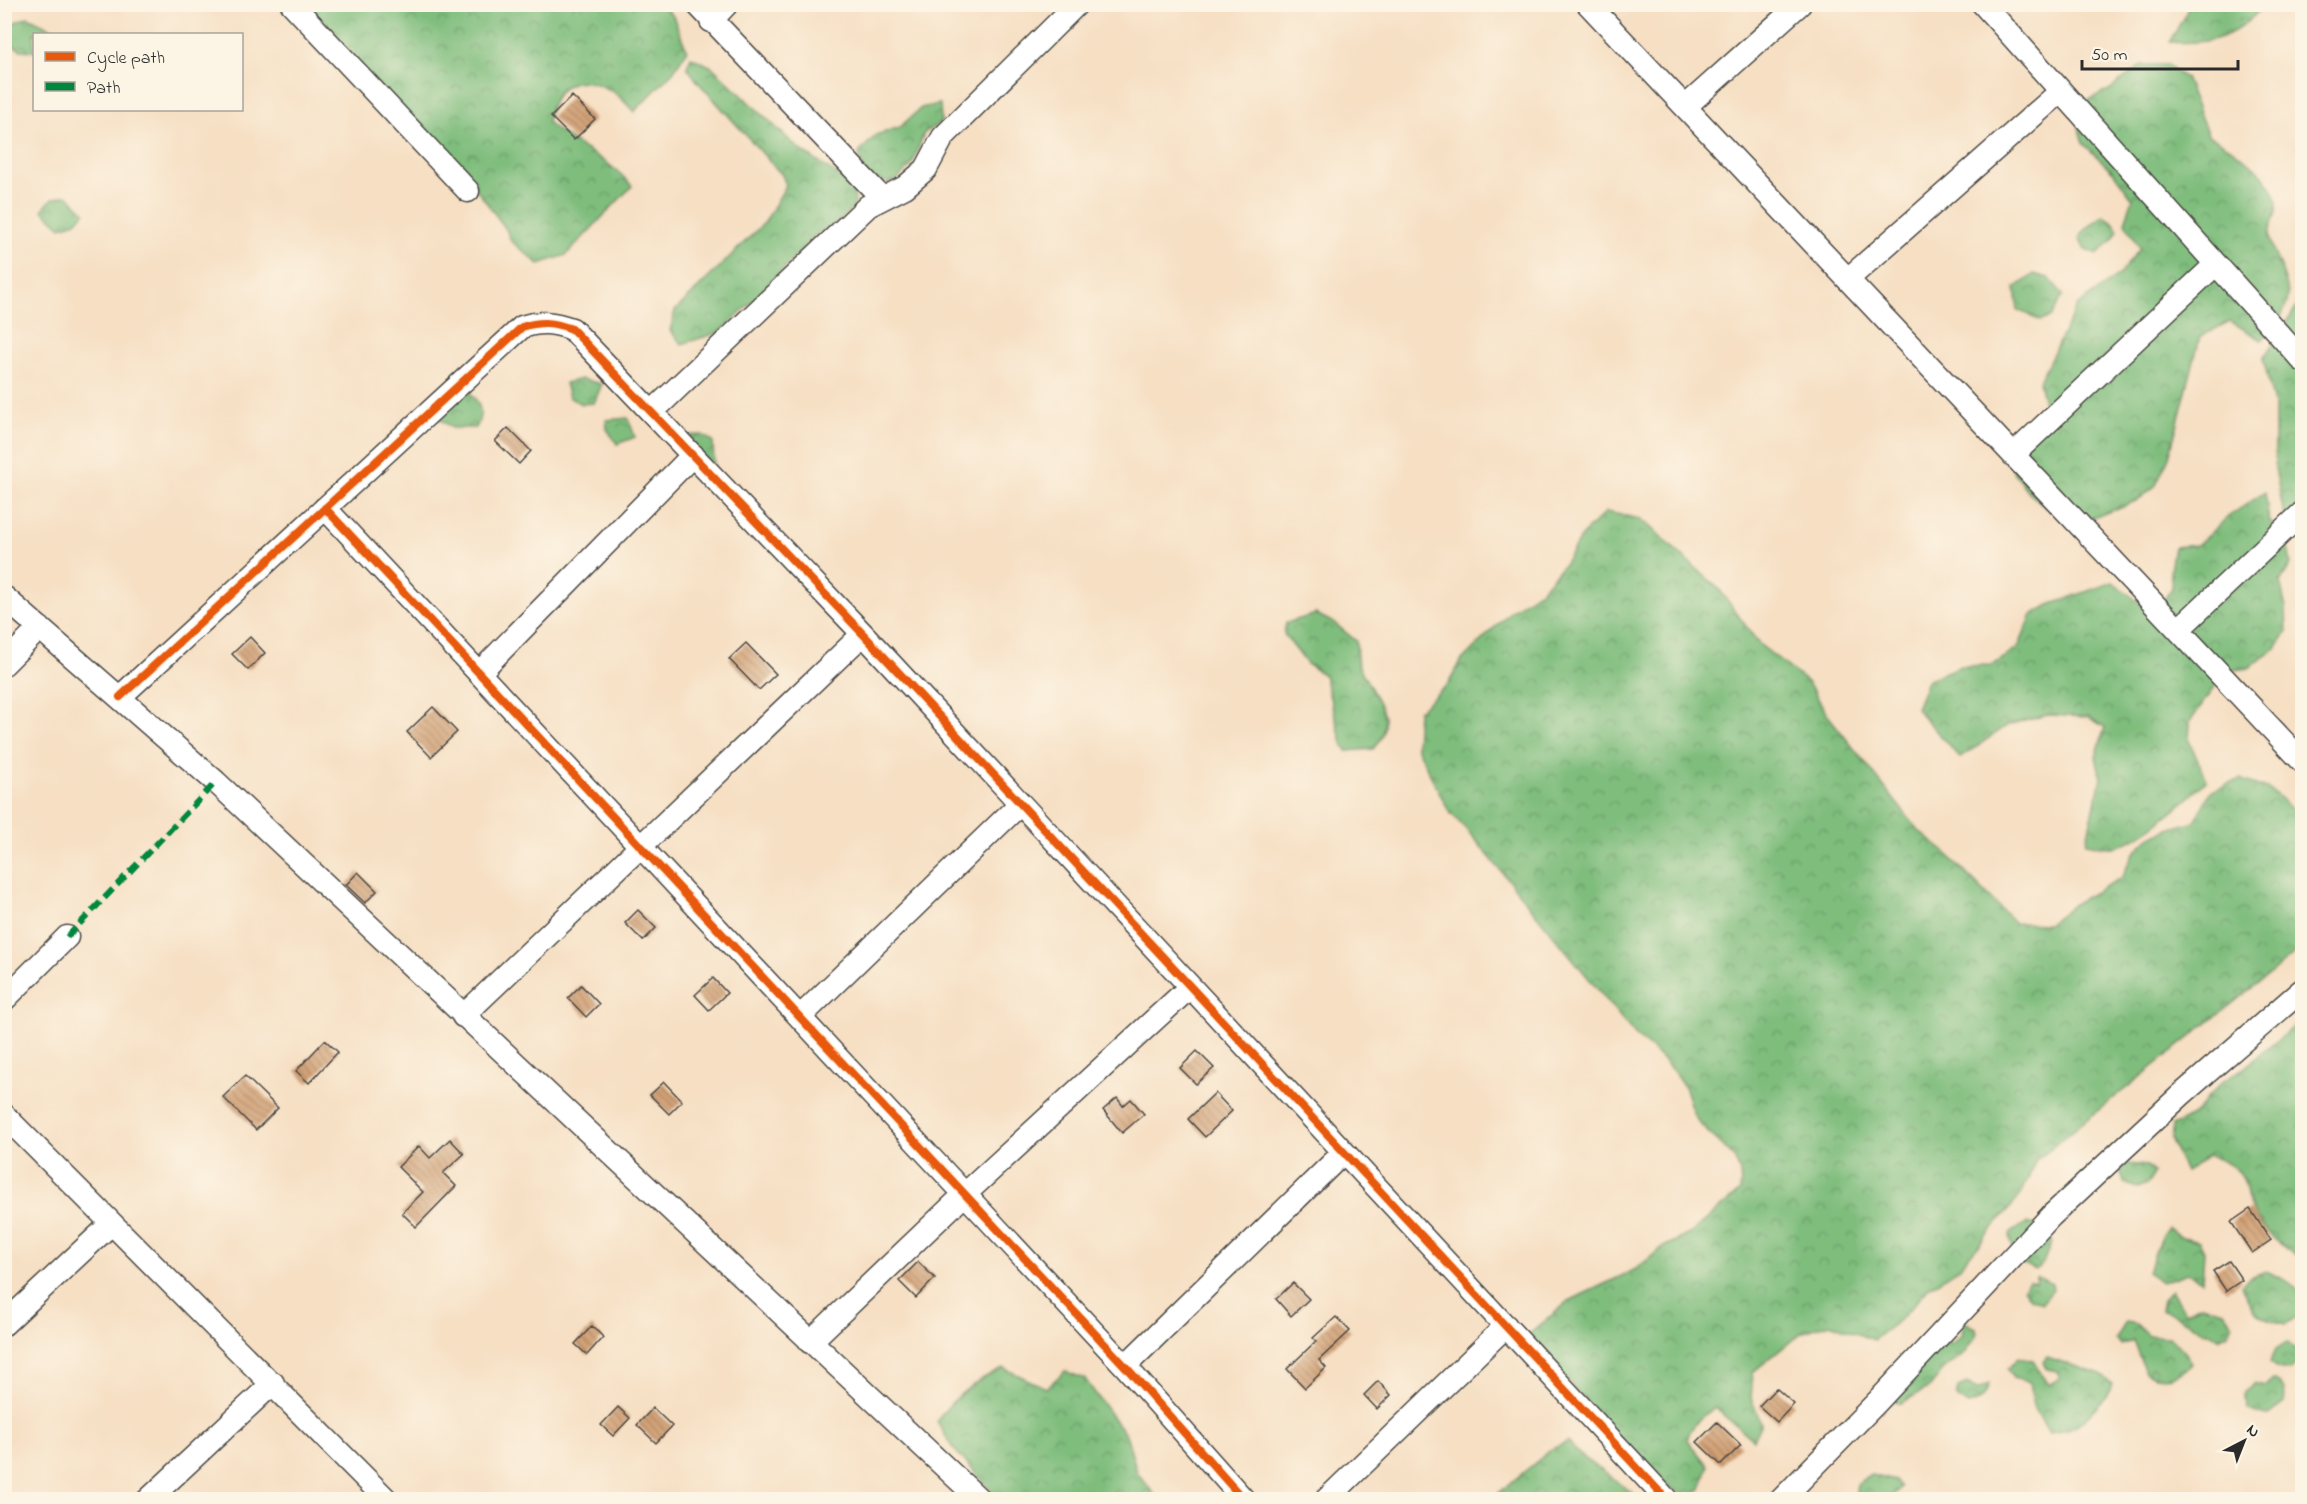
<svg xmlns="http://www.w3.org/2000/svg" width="2307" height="1504" font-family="'Indie Flower',sans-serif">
  <defs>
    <pattern id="forest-crowns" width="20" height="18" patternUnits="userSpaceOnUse" patternTransform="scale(1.5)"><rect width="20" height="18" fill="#7fbd7d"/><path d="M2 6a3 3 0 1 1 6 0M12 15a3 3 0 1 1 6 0" fill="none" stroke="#689a67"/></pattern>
    <pattern id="building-back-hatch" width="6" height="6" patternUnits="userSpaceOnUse" patternTransform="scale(1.5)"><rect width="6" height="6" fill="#d2a176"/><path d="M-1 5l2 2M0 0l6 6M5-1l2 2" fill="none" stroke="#ab8361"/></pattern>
  </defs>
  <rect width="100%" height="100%" fill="#fcf5e5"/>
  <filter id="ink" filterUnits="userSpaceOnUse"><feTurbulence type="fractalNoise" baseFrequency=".0167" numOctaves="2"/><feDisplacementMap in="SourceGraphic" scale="12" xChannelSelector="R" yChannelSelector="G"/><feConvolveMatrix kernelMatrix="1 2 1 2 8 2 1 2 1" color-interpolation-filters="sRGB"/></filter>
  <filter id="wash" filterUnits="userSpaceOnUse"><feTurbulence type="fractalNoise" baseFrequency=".008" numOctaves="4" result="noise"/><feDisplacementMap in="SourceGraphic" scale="24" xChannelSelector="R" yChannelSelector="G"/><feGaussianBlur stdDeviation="1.35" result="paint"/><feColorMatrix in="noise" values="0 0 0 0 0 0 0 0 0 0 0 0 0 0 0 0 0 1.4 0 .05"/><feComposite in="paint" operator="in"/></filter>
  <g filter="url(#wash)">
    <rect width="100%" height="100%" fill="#f6dfc3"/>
    <path fill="url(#forest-crowns)" stroke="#557454" stroke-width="1.5" d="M297 5H661L673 16 687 51 673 72 634 112C627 105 619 94 610 90 574 71 554 85 547 122 576 148 608 157 632 186L566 255 539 264 511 241 506 229 466 175Z
      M2190 5V4L2264 5C2237 37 2212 45 2170 42Z
      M28 17 63 34H34V51L21 50 12 45 5 50V29L10 24Z
      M691 57 712 67 797 147 854 187 855 205 840 221 817 234 739 315 720 332 682 344 670 331 675 311 765 222 786 185 782 175 697 81 687 67Z
      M2142 65H2168L2185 78 2208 135C2230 146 2277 177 2277 205 2277 217 2266 230 2270 241 2286 289 2304 296 2262 340L2230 321 2200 337 2169 457 2156 485 2138 500 2093 518 2061 519 2029 493 2014 473 2008 454 2016 436 2031 429 2044 403 2039 381 2077 306 2120 274 2140 248 2125 222 2133 199 2114 173 2083 143 2073 108 2109 90Z
      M940 104 941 122 924 133 912 165 893 183 864 177 859 153 876 135 900 127 921 108Z
      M67 195 85 212 76 222 61 227 42 210 52 199Z
      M2104 215 2113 222 2118 230 2113 239 2097 254 2084 248 2079 238 2087 228Z
      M2034 274 2049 278 2063 295 2052 316 2041 321 2018 310 2015 288Z
      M2302 298V535L2284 515 2275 468V408L2263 359Z
      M581 379 602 384 594 403 581 404 569 397 565 383Z
      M462 384C477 399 486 408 476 428H452L436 416Z
      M628 418 635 437 617 444 607 429 606 420Z
      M692 435H703L713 442 714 464 683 444Z
      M2265 492 2269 520 2287 542 2291 564 2280 582 2286 608 2287 632 2276 648 2249 668 2225 671 2190 722 2189 741 2207 780C2188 800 2141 841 2114 847 2106 848 2095 844 2086 843L2101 778 2096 757 2105 727 2088 717 2048 715 2008 725 1960 758 1916 708 1928 679 1961 666 1993 665 2018 648 2032 615 2049 605 2113 582 2144 606 2162 602 2172 588 2170 570 2174 547 2197 545 2229 516Z
      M1606 512 1641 519 1719 589 1759 644 1808 683 1830 718 1918 830 1945 852 2015 923 2048 924 2077 902 2123 877C2136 837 2158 832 2195 821L2210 792 2240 779 2272 791 2302 819V948L2036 1160 2021 1195 1958 1269 1929 1287 1902 1318 1873 1340 1830 1323 1801 1333 1753 1372 1751 1398 1761 1423 1753 1440 1715 1408C1701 1416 1691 1425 1687 1440L1708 1466 1701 1489 1688 1497 1656 1480 1527 1336 1569 1301 1636 1269 1662 1248 1691 1233 1740 1191C1746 1152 1714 1144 1697 1120 1690 1110 1689 1096 1683 1085 1671 1065 1653 1050 1635 1035L1474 838 1449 811 1416 747 1418 711 1448 684 1462 660 1512 610 1541 590 1565 563 1583 534Z
      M1316 614 1334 623 1356 641C1357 648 1356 658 1358 664 1370 693 1401 719 1373 749L1347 751 1342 743 1324 675 1307 664 1284 634 1286 623Z
      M2302 1020V1260C2282 1247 2265 1233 2253 1212 2246 1201 2248 1192 2244 1181 2240 1167 2221 1159 2208 1156L2185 1172 2170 1139 2172 1126 2192 1116 2222 1082 2245 1067Z
      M2128 1164 2147 1166 2153 1172 2149 1183 2137 1188 2125 1184 2120 1170Z
      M2026 1223 2043 1227 2052 1241 2043 1263 2035 1270C2019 1264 2011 1251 2010 1234Z
      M2168 1228 2182 1237 2199 1241 2204 1251 2202 1281 2187 1273 2162 1282 2147 1272C2156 1257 2156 1240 2168 1228Z
      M2266 1271C2291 1284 2303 1282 2302 1313L2286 1324C2259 1319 2251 1311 2241 1285L2250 1277Z
      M2037 1277 2052 1284 2053 1290 2042 1303 2030 1298 2023 1288 2029 1281 2036 1283Z
      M2171 1290 2185 1312 2201 1305 2224 1311 2233 1324 2228 1333 2219 1338C2199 1329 2182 1317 2161 1310L2163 1300Z
      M1964 1322 1976 1328 1977 1333 1965 1354 1946 1367 1930 1387 1902 1403H1897L1889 1394 1936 1340 1951 1344 1962 1335Z
      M2126 1322 2136 1324 2149 1336 2169 1337 2185 1352 2191 1364C2177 1379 2162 1380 2145 1372L2133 1340 2121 1345 2116 1339Z
      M2287 1342 2297 1351 2298 1364 2289 1371 2277 1369 2270 1362 2276 1349Z
      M2047 1357 2101 1375 2113 1384C2110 1396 2105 1398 2097 1407 2080 1425 2076 1429 2049 1433L2033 1406 2029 1382 2013 1378 2007 1369 2018 1358 2033 1360 2049 1385 2060 1378 2057 1371 2047 1369 2043 1362Z
      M1003 1368 1046 1388 1065 1371 1085 1379 1127 1437 1137 1472 1158 1499H999L952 1447 937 1421C954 1396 976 1380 1003 1368Z
      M2273 1379C2285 1385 2286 1391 2284 1403L2267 1416 2248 1410 2244 1394 2254 1383 2265 1386Z
      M1967 1384 1977 1390 1989 1384C1985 1396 1981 1402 1968 1405L1956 1397 1958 1388Z
      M1568 1442 1579 1454 1641 1499H1491L1552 1449Z
      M1871 1475 1895 1481 1901 1487C1892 1504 1871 1502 1856 1492L1857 1483Z"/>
    <g id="blocks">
      <path fill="url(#building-back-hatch)" d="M572 96 595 119 574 140 551 117Z
        M508 428 531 451 519 464 495 441Z
        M250 637 265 653 248 670 232 654Z
        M746 643 776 674 759 690 729 659Z
        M433 707 457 732 431 757 407 732Z
        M358 872 377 891 365 903 346 885Z
        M638 910 656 928 643 941 625 923Z
        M713 978 727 993 709 1010 695 995Z
        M581 985 599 1004 586 1017 568 998Z
        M325 1040 338 1052 309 1083 296 1071Z
        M1197 1051 1214 1068 1196 1084 1180 1068Z
        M245 1076 278 1108 256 1130 223 1097Z
        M664 1082 682 1101 669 1114 650 1095Z
        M1215 1093 1232 1111 1205 1137 1188 1119Z
        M1117 1098 1123 1106 1131 1099 1144 1114 1122 1133 1103 1110Z
        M450 1139 464 1154 443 1173 456 1186 416 1227 402 1213 423 1192 398 1167 419 1146 430 1158Z
        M2250 1209 2271 1240 2252 1253 2231 1222Z
        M2229 1261 2242 1280 2226 1291 2213 1271Z
        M918 1262 935 1278 916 1298 899 1281Z
        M1293 1283 1309 1299 1291 1316 1276 1299Z
        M1336 1317 1350 1331 1319 1360 1326 1368 1305 1388 1287 1369 1316 1341 1313 1338Z
        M592 1326 603 1337 587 1355 575 1344Z
        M1378 1381 1391 1395 1377 1409 1364 1395Z
        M1776 1388 1794 1404 1777 1422 1759 1406Z
        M618 1407 630 1418 613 1436 601 1425Z
        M653 1408 672 1426 656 1443 637 1425Z
        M1717 1422 1741 1445 1721 1465 1697 1442Z"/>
    </g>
  </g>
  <g filter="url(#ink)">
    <use href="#blocks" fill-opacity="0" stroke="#494642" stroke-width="1.5"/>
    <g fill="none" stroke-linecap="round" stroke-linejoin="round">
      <defs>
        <path id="minor" d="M292 4 468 191
          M697 4 882 198
          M1588 4 2302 761
          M1983 4 2302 360
          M711 21 727 4
          M1685 107 1800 4
          M1848 279 2060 92
          M652 412 868 206 905 187 926 169 943 137 1077 4
          M2014 454 2215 265
          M325 508 1125 1366 1244 1500
          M4 597 216 782 980 1500
          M2179 629 2302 513
          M4 664 40 628
          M479 673 693 455
          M120 697 522 327C541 321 553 322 572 329L863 634 1667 1500
          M4 1000 67 937
          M463 1016 863 634
          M800 1017 1020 804
          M4 1115 387 1500
          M4 1324 111 1224
          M810 1342 965 1194 1190 987
          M1125 1366 1343 1153
          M148 1500 273 1383
          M1326 1500 1506 1326
          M1781 1500 1877 1402 2051 1216 2181 1095 2302 990"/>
      </defs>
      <use href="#minor" stroke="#494642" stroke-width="25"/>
      <use href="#minor" stroke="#fff" stroke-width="22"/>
      <path stroke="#00873e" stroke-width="6" stroke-dasharray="12 6" stroke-linecap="butt" d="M67 937 216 782"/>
      <defs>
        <path id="cycleway" d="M325 508 1125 1366 1244 1500
          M120 697 522 327C541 321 553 322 572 329L863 634 1667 1500"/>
      </defs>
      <use href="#cycleway" stroke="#fcf5e5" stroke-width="11"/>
      <use href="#cycleway" stroke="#e8590c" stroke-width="8"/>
    </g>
  </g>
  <rect width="2307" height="1504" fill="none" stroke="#fcf5e5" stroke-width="24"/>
  <rect x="33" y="33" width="210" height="78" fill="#fcf5e5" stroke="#a8a49b" stroke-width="1.5"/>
  <rect x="45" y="52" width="30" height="9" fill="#e8590c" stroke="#a8a49b" stroke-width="1.5"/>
  <text x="87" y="63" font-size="18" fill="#2b2b2b">Cycle path</text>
  <rect x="45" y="82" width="30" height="9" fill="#00873e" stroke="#a8a49b" stroke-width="1.5"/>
  <text x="87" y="93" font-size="18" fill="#2b2b2b">Path</text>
  <g transform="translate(2244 1441) rotate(42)" stroke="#fcf5e5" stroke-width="4.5" paint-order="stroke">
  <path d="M0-4.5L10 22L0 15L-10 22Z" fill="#2b2b2b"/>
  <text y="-9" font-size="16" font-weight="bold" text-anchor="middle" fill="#2b2b2b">N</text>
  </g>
  <path d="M2082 60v9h156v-9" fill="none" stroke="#2b2b2b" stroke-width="3"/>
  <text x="2091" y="60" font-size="18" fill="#2b2b2b" stroke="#fcf5e5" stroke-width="4.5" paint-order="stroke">50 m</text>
</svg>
